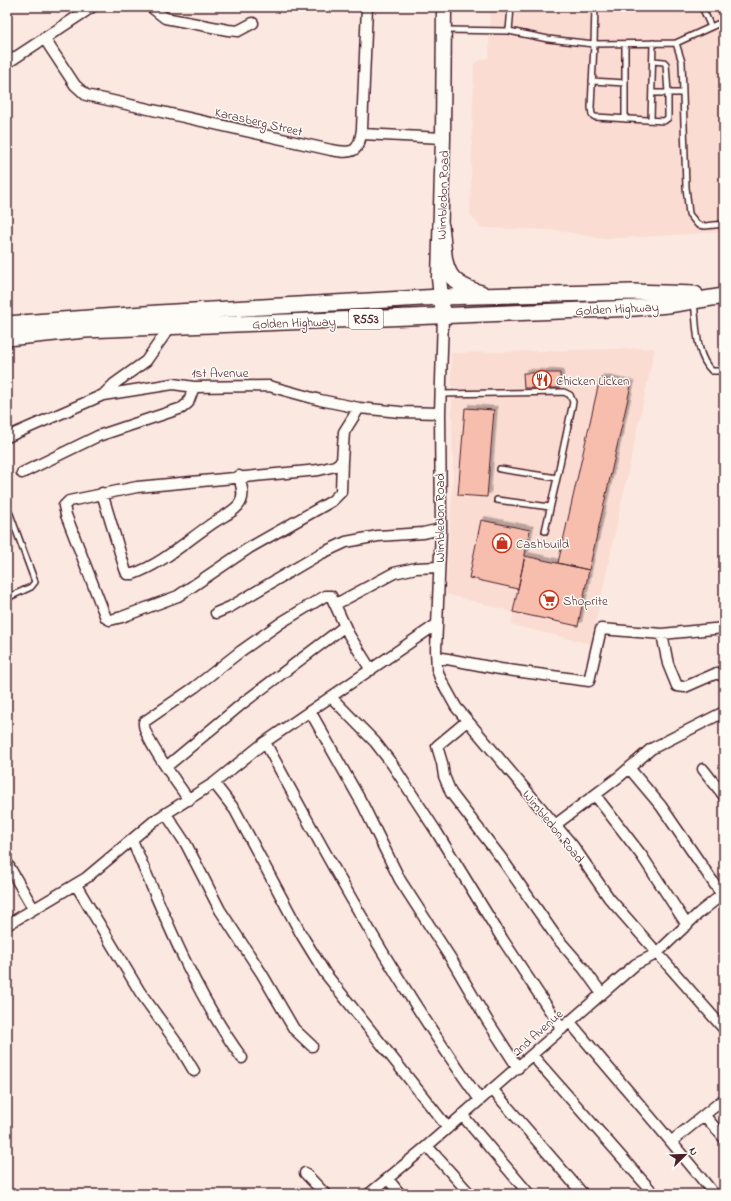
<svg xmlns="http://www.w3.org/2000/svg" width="731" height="1201" font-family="'Indie Flower',sans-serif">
  <defs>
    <filter id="shadow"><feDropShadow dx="3.5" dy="-3.5" stdDeviation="0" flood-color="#0004"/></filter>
  </defs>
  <rect width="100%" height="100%" fill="#fbe9e1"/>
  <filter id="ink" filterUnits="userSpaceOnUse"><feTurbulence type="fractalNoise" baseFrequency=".025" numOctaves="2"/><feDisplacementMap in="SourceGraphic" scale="8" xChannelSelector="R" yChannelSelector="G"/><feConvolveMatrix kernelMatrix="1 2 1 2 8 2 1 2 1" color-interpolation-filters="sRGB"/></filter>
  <g filter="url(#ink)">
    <path fill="#fadcd2" d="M490 7H724V232L604 239 555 230 481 228 470 214 474 63 489 57Z
      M655 348 591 644 512 625 513 612 446 594 453 476 451 353Z"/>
    <path fill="#f7beae" stroke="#4a1f2b" filter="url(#shadow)" d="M523 373H560V388H524Z
      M600 378 631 385 589 570 558 563Z
      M465 408 494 410 487 497 458 495Z
      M481 520 530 530 518 589 469 578Z
      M525 556 589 570 578 626 513 612Z"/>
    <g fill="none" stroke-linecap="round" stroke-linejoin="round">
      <defs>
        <path id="lane" d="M702 7 711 27
          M445 30 509 31 548 39 594 44 595 7
          M509 31 511 7
          M676 43 682 62 686 187 689 214 698 225 705 226 724 224
          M592 81 625 83
          M652 93H668L666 64 664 62 653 61
          M683 93H668V118L664 121 595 117 592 115 591 107 594 44 676 43 724 21
          M625 119V44
          M651 120 653 43
          M694 302C697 325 695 355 712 371H724
          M440 394 564 392 570 395 573 402 557 478 500 469
          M497 500 550 507
          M7 510 10 514 35 582 31 587 7 598
          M545 531 557 478"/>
        <path id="street" d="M151 7 165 18 228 30 238 31 253 23
          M44 38 75 85 86 95 331 150C353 154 359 153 362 129L367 7
          M7 63 92 7
          M362 134 443 138
          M443 317 440 413 441 529 436 650 437 669 440 678 456 707 573 846 609 898 724 1029
          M103 395 114 384 146 361 170 327
          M7 437 103 395 173 384 194 387 269 386 320 400 359 408 400 412 440 413
          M342 461 341 492 332 501 249 548 178 596 122 617 110 620 106 618 66 515 64 506 69 501 137 487 319 470 335 466 342 461 344 432 359 408
          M22 473 98 436 182 408 188 403 194 387
          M102 493 125 569 127 574H133C162 564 185 542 210 525 219 518 235 512 240 503 245 495 241 485 239 476
          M336 604 394 573 416 568 439 567
          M216 613 230 607 320 554 346 542 378 536 423 533 441 529
          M662 634 668 664 677 686 685 687 717 673 724 677
          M437 657 500 669 589 681 601 629 662 634 724 628
          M331 697 375 742 392 764 436 831 503 940 562 1029
          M310 711 363 805 400 880 453 962 487 1020 518 1068
          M467 721 437 746 442 763 444 776 451 793 502 859 557 938 584 969 602 994
          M265 742C331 865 398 987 480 1100
          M166 767 243 703 345 626
          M629 768 661 806 722 895
          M703 769 724 796
          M214 783 235 810 301 934 325 973 448 1128
          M595 795 642 856 687 925
          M189 800C180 787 141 735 144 722L195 687 241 651 282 622 325 596H331L349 635 371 670
          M166 814 186 844 220 910 262 974 294 1029 312 1046
          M555 825 620 776 651 749 724 712
          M132 840C164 915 194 992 242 1058
          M7 863 33 908
          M76 885 140 992 179 1046 194 1071
          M7 925 86 878 154 821 214 783 265 742 437 624
          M569 1021C617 1079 667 1135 714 1194
          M532 1055 654 1194
          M492 1089 583 1194
          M462 1115 529 1194
          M704 1115 724 1138
          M672 1141 724 1099
          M427 1146 470 1194
          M305 1173 325 1194
          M388 1179 400 1194
          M369 1194 427 1146 636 964 656 954 699 913 724 893"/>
        <path id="secondary" d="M443 317 439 278 443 138 444 7"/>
        <path id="primary" d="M441 226C446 262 439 281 481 293
          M7 324 158 313 440 297 633 292 695 294
          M7 338 85 330 635 308 668 305 724 296"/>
      </defs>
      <use href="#lane" stroke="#4a1f2b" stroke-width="8"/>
      <use href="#street" stroke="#4a1f2b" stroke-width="13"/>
      <use href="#secondary" stroke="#4a1f2b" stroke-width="17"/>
      <use href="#primary" stroke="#4a1f2b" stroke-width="18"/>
      <use href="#lane" stroke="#fdfcf7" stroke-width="5"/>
      <use href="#street" stroke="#fdfcf7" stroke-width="10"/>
      <use href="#secondary" stroke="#fdfcf7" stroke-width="14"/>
      <use href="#primary" stroke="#fdfcf7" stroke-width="15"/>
    </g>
  </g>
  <defs>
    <symbol id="restaurant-ring" viewBox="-11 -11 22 22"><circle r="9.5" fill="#fdfcf7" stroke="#c8321e" stroke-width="1.5"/><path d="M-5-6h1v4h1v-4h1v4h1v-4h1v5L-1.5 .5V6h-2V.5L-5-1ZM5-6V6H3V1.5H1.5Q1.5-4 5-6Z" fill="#c8321e"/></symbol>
    <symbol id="shop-ring" viewBox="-11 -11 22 22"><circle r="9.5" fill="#fdfcf7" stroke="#c8321e" stroke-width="1.5"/><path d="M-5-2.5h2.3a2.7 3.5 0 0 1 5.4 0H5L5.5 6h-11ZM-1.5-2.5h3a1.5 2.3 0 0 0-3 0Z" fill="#c8321e"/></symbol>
    <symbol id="supermarket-ring" viewBox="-11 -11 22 22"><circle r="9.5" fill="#fdfcf7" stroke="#c8321e" stroke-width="1.5"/><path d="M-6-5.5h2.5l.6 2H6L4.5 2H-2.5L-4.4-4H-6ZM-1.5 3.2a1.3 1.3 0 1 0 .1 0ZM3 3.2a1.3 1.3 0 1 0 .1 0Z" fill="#c8321e"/></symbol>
  </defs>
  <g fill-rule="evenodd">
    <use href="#restaurant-ring" x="531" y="369" width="22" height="22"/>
    <use href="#shop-ring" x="491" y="532" width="22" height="22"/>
    <use href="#supermarket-ring" x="538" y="589" width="22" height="22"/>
  </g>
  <g text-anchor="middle" stroke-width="3" stroke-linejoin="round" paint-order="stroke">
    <rect fill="#fdfcf7" stroke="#806168" stroke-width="1" x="349" y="309" width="34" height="20" rx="3"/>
    <g font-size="12" font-weight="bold" fill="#4a1f2b">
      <text x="366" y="323">R553</text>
    </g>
    <g font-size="13" fill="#4a1f2b" stroke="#fdfcf7">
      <text transform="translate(259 121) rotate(13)" y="5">Karasberg Street</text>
      <text transform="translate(442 195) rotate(-88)" y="5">Wimbledon Road</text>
      <text transform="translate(617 308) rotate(-3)" y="5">Golden Highway</text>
      <text transform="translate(294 322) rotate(-2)" y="5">Golden Highway</text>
      <text x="220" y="377">1st Avenue</text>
      <text transform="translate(439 518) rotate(-90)" y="5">Wimbledon Road</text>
      <text transform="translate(554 826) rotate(51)" y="5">Wimbledon Road</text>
      <text transform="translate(537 1032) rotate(-42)" y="5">2nd Avenue</text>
    </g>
    <g font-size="13" fill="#4a1f2b" stroke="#fdfcf7" text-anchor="start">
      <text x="556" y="385">Chicken Licken</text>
      <text x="516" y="548">Cashbuild</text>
      <text x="563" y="605">Shoprite</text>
    </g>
  </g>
  <rect width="731" height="1201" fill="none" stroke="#fdfcf7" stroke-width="24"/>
  <rect x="12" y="12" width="707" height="1177" fill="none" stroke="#4a1f2b" stroke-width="1.5" filter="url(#ink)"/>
  <g transform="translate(685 1155) rotate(67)" stroke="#fdfcf7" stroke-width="3" paint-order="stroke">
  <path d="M0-3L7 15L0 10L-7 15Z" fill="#4a1f2b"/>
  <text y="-6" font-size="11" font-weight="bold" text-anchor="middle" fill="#4a1f2b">N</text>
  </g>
</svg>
